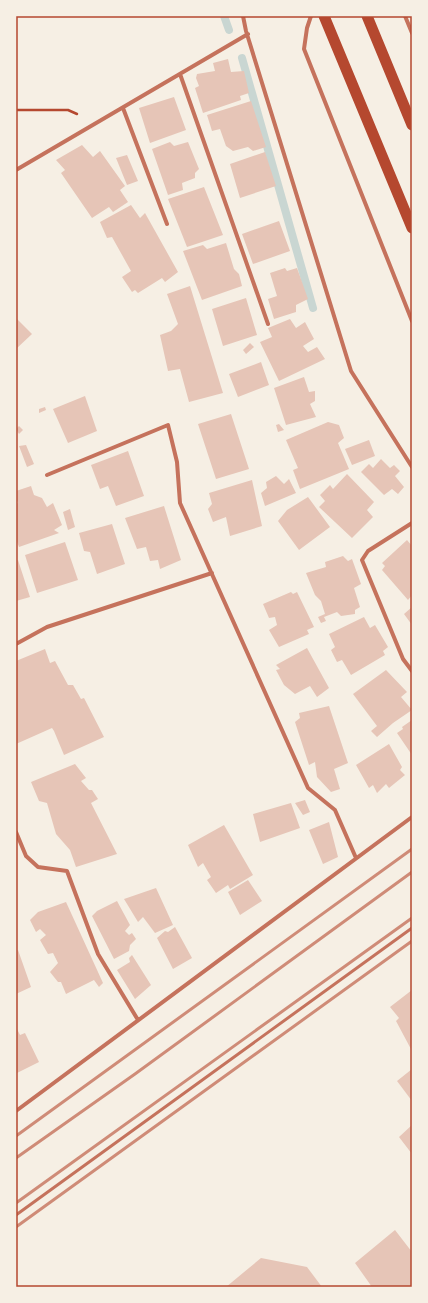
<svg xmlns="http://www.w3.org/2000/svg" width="428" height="1303" font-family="'Archivo Narrow',sans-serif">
  <rect width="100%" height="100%" fill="#f6efe4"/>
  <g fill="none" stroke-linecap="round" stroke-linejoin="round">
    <path stroke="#c9d6d2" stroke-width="8" d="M224 16 229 30
      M242 58 313 308"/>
  </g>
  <path fill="#e6c5b7" d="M228 59 231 72 244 71 249 93 240 96 241 100 203 113 195 88 199 86 196 78 197 74 215 71 213 63Z
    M174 97 186 130 150 143 139 108Z
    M251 101 266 147 253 151 248 147 233 151 226 146 220 129 212 131 207 115Z
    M170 142 174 146 188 142 199 169 195 173V178L182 183 183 190 168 195 152 149Z
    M82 145 93 157 100 151 125 186 120 190 128 202 113 212 109 207 92 218 61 173 65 170 56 160Z
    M265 152 276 186 240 198 230 164Z
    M127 155 138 181 127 185 116 158Z
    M204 187 223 235 187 247 168 199Z
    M131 205 140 218 145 213 178 272 165 282 162 278 138 293 135 290 132 292 122 277 131 271 112 237 107 238 100 222Z
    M279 221 290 251 253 264 242 234Z
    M226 243 234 269 239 274 242 286 202 300 183 251 203 245 207 249Z
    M285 268 287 271 297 268 308 299 296 305V312L274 319 268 299 277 296 270 273Z
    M190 286 223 393 189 402 180 369 168 371 160 335 171 331 178 324 167 294Z
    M246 298 257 335 223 346 212 309Z
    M16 318 32 334 16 349Z
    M290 319 296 328 305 322 314 339 303 346 308 352 317 347 325 359 279 381 260 342 272 337 268 328Z
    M250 343 254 347 246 354 243 350Z
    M261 362 269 385 238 397 229 374Z
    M304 377 309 392 315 391V401L310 404 316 417 286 425 274 388Z
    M85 396 97 431 68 443 53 409Z
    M45 407 46 410 39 413V409Z
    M231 414 249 469 216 479 198 424Z
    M328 422 339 425 344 438 338 443 349 469 300 489 293 470 298 468 286 440Z
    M279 424 284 430 278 432 276 425Z
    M19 426 23 430 19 434 16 429Z
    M369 440 375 456 352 465 345 449Z
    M26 445 34 464 27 467 19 446Z
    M128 451 144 496 116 506 108 486 100 489 91 465Z
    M381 459 390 468 394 465 400 471 395 476 404 487 398 494 392 489 384 495 361 472 369 464 373 468Z
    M347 474 374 502 367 510 373 517 352 538 319 507 325 501 320 495 330 485 333 489Z
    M276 476 284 484 289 479 296 493 265 506 261 493 267 488 266 482Z
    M252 480 262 526 230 536 226 517 213 522 208 509 212 504 209 493Z
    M31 486 34 495 42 498 47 507 53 503 62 525 54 530 59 533 19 547 16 539V504L18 503 16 498V491Z
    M308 497 330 527 299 550 278 521 287 510Z
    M164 506 181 560 160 569 158 560 150 561 146 547 137 549 125 518Z
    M70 509 75 527 68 530 63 512Z
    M112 524 125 564 97 574 90 552 84 551 79 533Z
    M407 540 412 546V595L408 600 382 570 385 566 382 563Z
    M65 542 78 580 37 593 25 555Z
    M343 556 348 561 352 559 361 584 354 588 360 607 355 610V614L341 616 337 612 324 617 326 621 321 623 318 617 325 614 321 601 315 595 306 573 326 567 325 562Z
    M18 560 30 597 16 601V561Z
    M291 592 293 594 297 592 314 627 307 630 309 634 279 647 269 630 277 625 275 617 269 618 263 604Z
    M412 607V625L404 614Z
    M364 617 370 628 375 625 388 647 383 651 385 655 351 675 342 660 337 662 331 650 335 647 329 634Z
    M307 648 329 688 317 697 310 686 295 694 284 685 276 670 280 669 276 665Z
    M45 649 50 663 55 661 68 685H73L81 699 84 698 104 737 64 755 54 731 52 728 16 744V661Z
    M386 670 407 692 401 697 412 710 393 723 377 737 371 731 377 726 353 694Z
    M329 706 348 763 334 769 340 789 331 792 317 777 315 762 309 765 295 722 300 718 299 713Z
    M412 720V755L397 733 403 729 402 727Z
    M389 744 402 767 400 770 405 775 389 788 386 784 377 793 373 785 369 788 356 765Z
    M75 764 86 778 81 781 89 790H92L98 799 91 803 117 854 76 867 70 850 56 834 47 803 39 801 31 782Z
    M305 800 310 812 303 815 295 803Z
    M291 803 300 828 260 842 253 814Z
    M329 822 338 857 323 864 309 830Z
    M224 825 253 875 230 889 228 885 216 893 207 880 211 877 203 863 198 867 188 845Z
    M248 880 262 901 240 915 228 892Z
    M156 888 173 925 155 933 143 917 138 922 124 899Z
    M117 901 130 925 125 931 129 935 132 933 136 939 130 945 129 951 114 959 92 916 97 911Z
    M66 902 103 983 99 987 94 980 66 994 61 982H58L50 972 58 963 53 953 48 954 40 940 46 935 40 929 36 932 30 920 38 912Z
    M175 927 192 958 173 969 157 938 165 931 168 932Z
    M18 950 31 987 16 994V951Z
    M132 955 151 985 135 999 117 970 130 962 129 958Z
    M412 990V1051L396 1021 399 1018 390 1007Z
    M16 1027 20 1035 25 1033 39 1062 17 1073Z
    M412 1069V1101L397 1081Z
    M412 1125V1154L399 1137Z
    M395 1230 412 1252V1287H372L355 1263Z
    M261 1258 307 1267 322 1287H226Z"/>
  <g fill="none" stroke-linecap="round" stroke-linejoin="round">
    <path stroke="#b5482f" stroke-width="2.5" d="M16 110H68L77 114"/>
    <path stroke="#c5725c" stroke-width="3" d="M16 1215 412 928"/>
    <path stroke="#c5725c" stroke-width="4" d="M243 16 246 31 351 371 412 467
      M311 16 307 28 304 49 412 321
      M405 16 412 33
      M180 74 268 324
      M123 108 167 224
      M16 170 248 34
      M47 475 168 425 177 462 180 503 308 788 335 810 356 858
      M412 523 368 551 362 560 403 659 412 671
      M16 644 47 627 212 573
      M16 832 26 856 38 867 67 871 98 954 138 1020
      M16 1111 412 817"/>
    <path stroke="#b5482f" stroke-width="11" d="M324 16 412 228
      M367 16 412 125"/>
    <path stroke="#cf8b77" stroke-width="3" d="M16 1136 412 849
      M16 1158 135 1074 412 872
      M16 1203 412 918
      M16 1227 412 941"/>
  </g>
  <rect width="428" height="1303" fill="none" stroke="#f6efe4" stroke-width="34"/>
  <rect x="17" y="17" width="394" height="1269" fill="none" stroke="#b5482f" stroke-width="1.5"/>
</svg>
